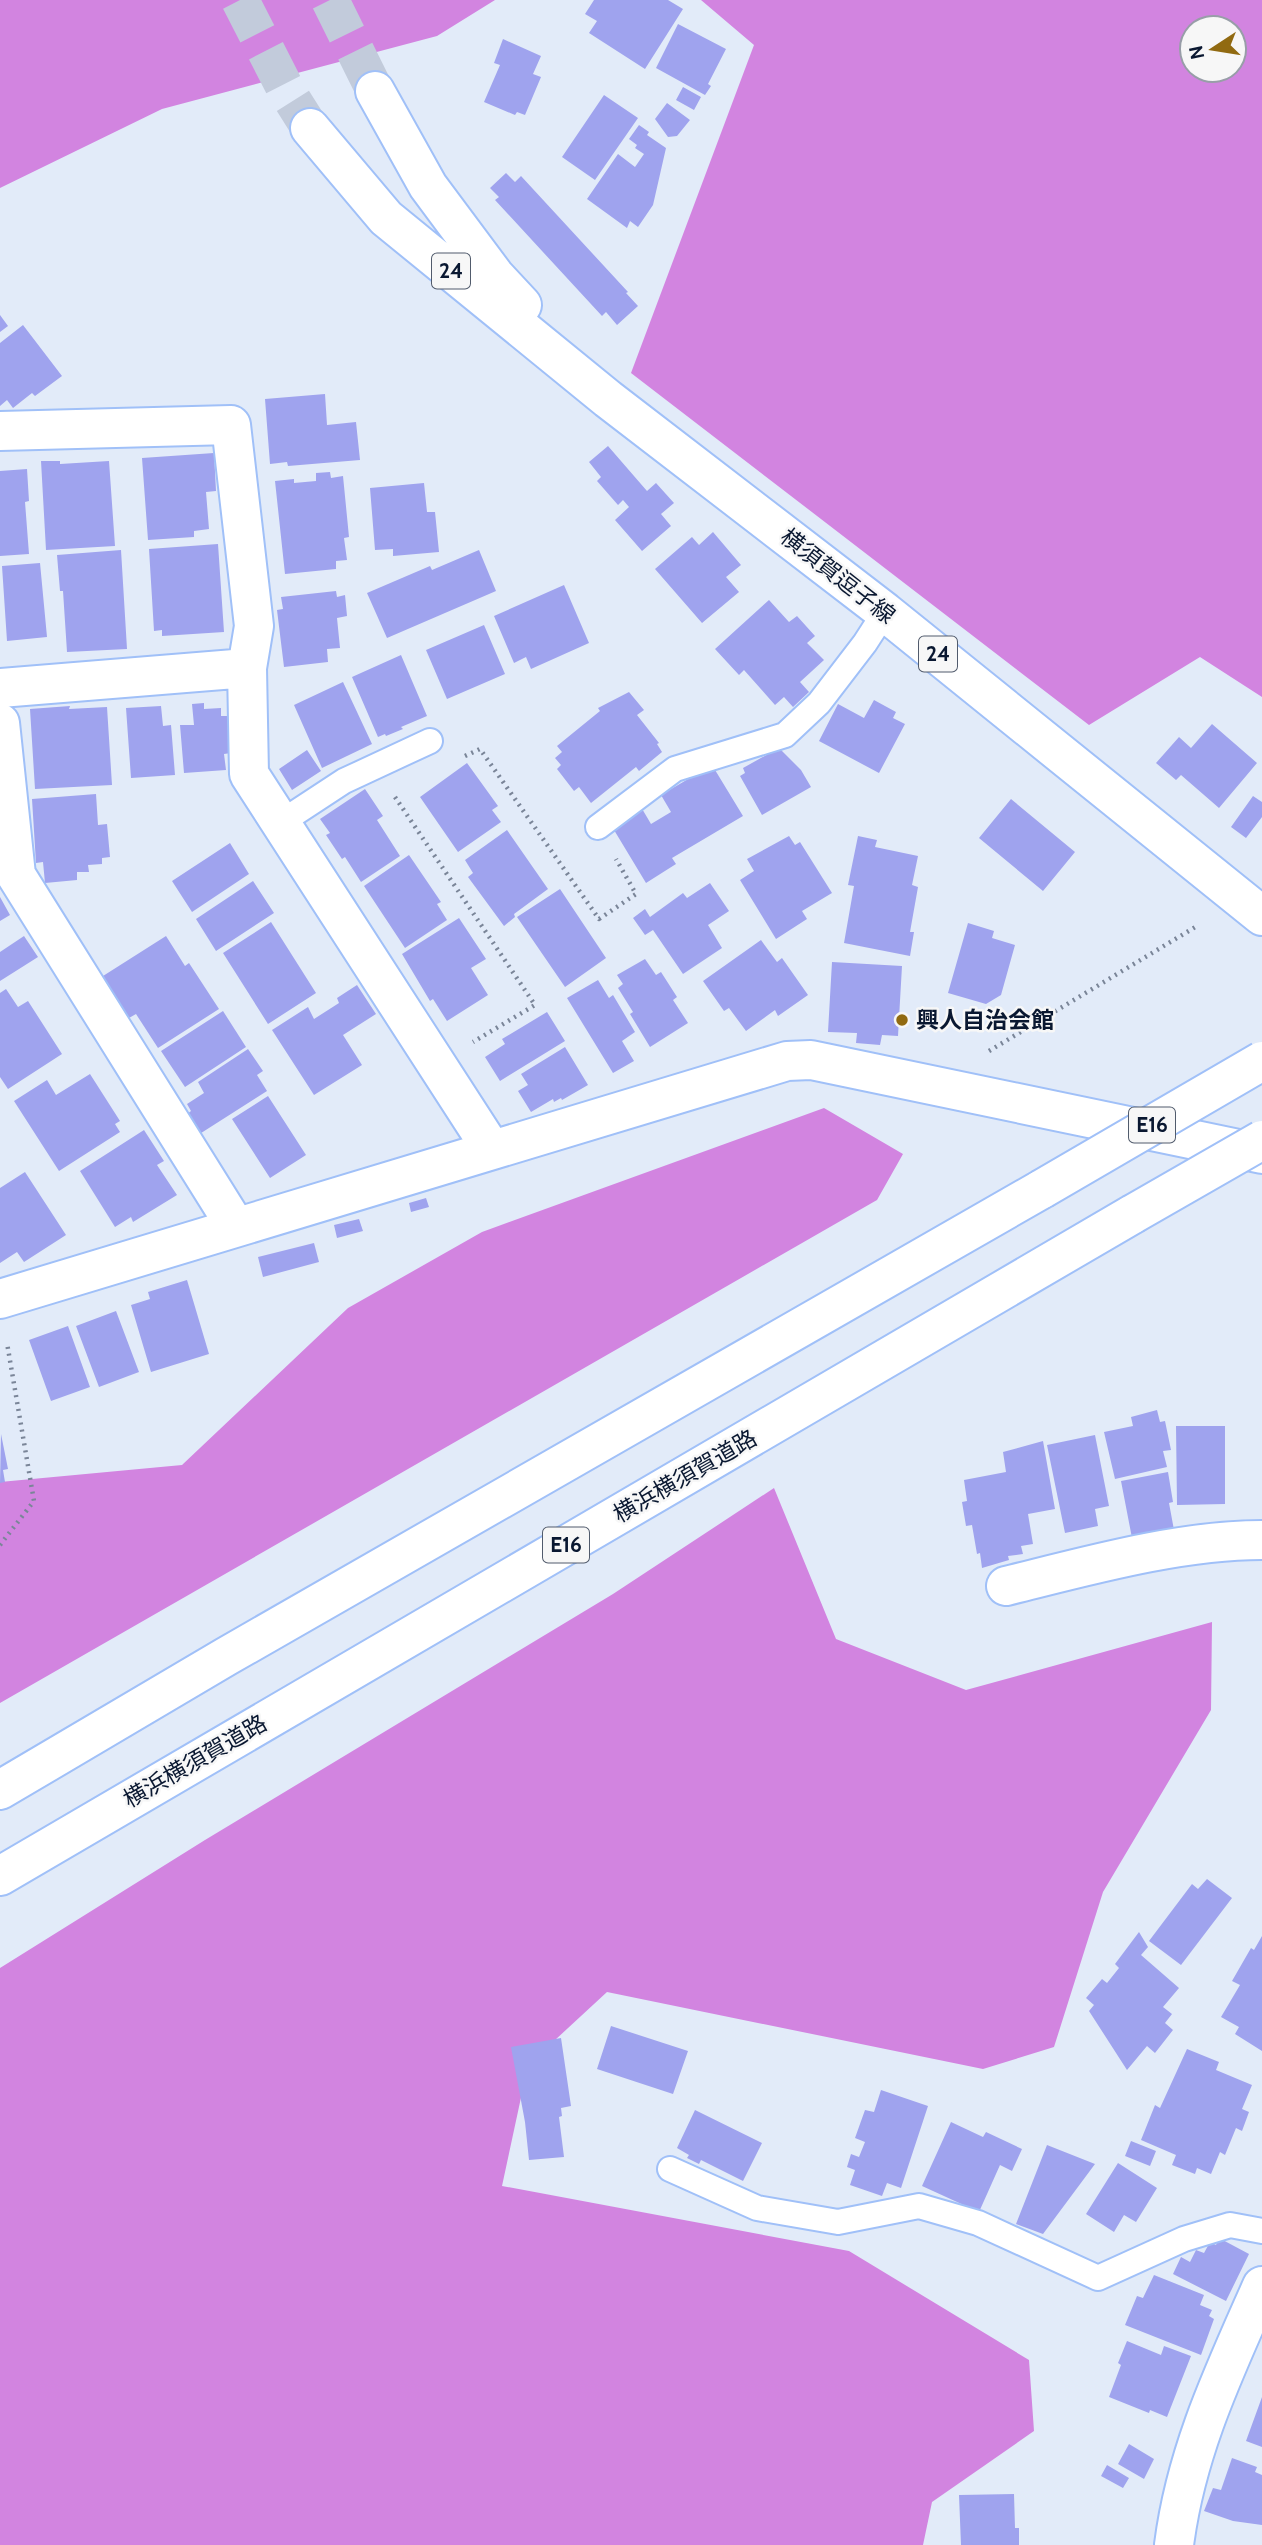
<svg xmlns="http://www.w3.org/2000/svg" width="1262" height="2545" font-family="Cabin,'Noto Sans JP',sans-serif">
  <rect width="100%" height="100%" fill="#e2ebf9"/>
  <path fill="#d284e0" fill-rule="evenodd" d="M0 0H495L437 36 162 109 0 188Z
    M701 0H1262V697L1200 657 1089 725 631 373 754 45ZM1192 28H1234V70H1192Z
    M824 1108 903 1154 877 1200 0 1703V1482L182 1465 348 1308 482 1232Z
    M774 1488 836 1639 966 1690 1212 1622 1211 1710 1103 1892 1054 2047 983 2069 607 1992 528 2065 502 2186 849 2251 1029 2360 1034 2431 932 2502 923 2545H0V1968L205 1840 613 1594Z"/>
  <path fill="#9fa3ee" d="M594 0H668L683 9 645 69 589 33 597 21 585 14Z
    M678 24 726 49 708 84 711 86 705 95 656 68Z
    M503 39 541 56 533 74 541 77 525 115 517 112 515 115 484 102 500 65 494 63Z
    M683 87 701 97 694 110 676 100Z
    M604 95 638 118 595 180 562 157Z
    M667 103 690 120 677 136 668 137 655 119Z
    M639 125 649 132 647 135 666 148 653 205 638 227 630 221 627 228 587 199 618 154 635 167 644 154 635 148 637 145 629 139Z
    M506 173 515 182 521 176 628 292 626 293 638 306 617 325 606 312 602 316 495 200 499 197 490 188Z
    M0 315 8 326 0 332Z
    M23 325 62 376 35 396 32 393 13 408 7 400 0 406V343Z
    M325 394 327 425 356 422 360 460 288 466 287 462 270 464 265 399Z
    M608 446 647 491 656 483 674 503 661 514 671 526 642 551 615 520 629 507 623 500 618 505 597 481 601 477 589 462Z
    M214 453 216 491 206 492 209 529 194 531V537L148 540 142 458Z
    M41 461H60V464L109 461 115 546 46 550Z
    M27 469 29 501 25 502 29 554 0 556V471Z
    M330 472 331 478 343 476 349 537 344 538 347 560 336 561V569L285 574 275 481 294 479V483L316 481V473Z
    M424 483 427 512H435L439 552 393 556V549L375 550 370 488Z
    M713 532 741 565 726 577 739 592 702 623 655 569 692 537 699 545Z
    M218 544 224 632 162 636V630L154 631 149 549Z
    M121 550 127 649 67 652 63 591H60L57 555Z
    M479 550 496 591 387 638 367 593 430 566 432 570Z
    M40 563 47 637 7 641 2 566Z
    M564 585 589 643 531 669 526 657 514 663 494 616Z
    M336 591 337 597 345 595 347 616 337 618 340 648 327 649 328 662 284 667 277 610 283 609 281 597Z
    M769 600 789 622 797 616 815 636 807 643 824 660 800 682 809 692 793 707 784 697 775 705 744 670 739 675 715 649Z
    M484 625 505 674 447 699 426 650Z
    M401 655 427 716 401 727 403 729 386 736 385 734 378 737 352 677Z
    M343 682 372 744 322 768 294 705Z
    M629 692 644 710 637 715 659 743 657 744 662 752 639 771 636 767 591 803 579 787 574 791 557 769 561 765 555 758 562 752 557 746 600 711 598 708Z
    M874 700 896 712 893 718 905 724 879 773 819 741 838 704 864 718Z
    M204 703V709L221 708V716H228L231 753 224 754 226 770 184 773 180 725H194L192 704Z
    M70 706 69 709 107 707 112 785 35 789 30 709Z
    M161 706 163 726 171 725 175 775 131 778 126 708Z
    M1212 724 1257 763 1219 808 1181 775 1176 780 1156 763 1179 737 1191 748Z
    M779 748 801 770 811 787 762 815 740 776 745 773 743 768Z
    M307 750 321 771 292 790 279 769Z
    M467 763 498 806 492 810 501 822 458 852 420 797Z
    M712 765 743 816 672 858 676 864 646 883 611 825 641 807 651 824 671 812 661 795Z
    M365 789 383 816 377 820 400 856 361 882 345 857 342 859 326 835 330 833 320 819Z
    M96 794 98 825 107 824 110 857 102 858V864L88 865 89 872H77V880L45 883 43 862 36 863 32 799Z
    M1253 796 1262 802V817L1246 838 1231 827Z
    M1011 799 1075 852 1043 891 979 838Z
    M507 830 548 889 514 914 515 917 504 926 468 877 473 873 465 860Z
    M789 836 795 845 800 842 832 893 802 911 807 919 776 939 740 880 754 871 747 859Z
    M858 836 877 840 875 847 918 856 912 885 918 887 910 932H914L910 956 844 943 854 886 848 885Z
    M230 843 249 874 192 912 172 881Z
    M409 855 441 902 437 904 447 920 405 948 364 886Z
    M253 881 274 913 216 951 196 919Z
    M710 883 729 911 708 925 722 948 683 974 653 930 645 935 633 918 645 909 650 917 683 893 687 898Z
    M560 889 606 958 565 987 517 917Z
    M0 897 10 915 0 921Z
    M459 918 486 959 471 968 488 995 447 1021 433 999 430 1001 402 954Z
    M271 922 316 993 268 1024 223 953Z
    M968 923 994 931 992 938 1015 945 1001 995 986 1004 948 993Z
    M24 936 38 957 0 981V952Z
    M166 936 185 966 189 963 219 1009 158 1048 136 1014 129 1018 103 976Z
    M761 940 777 962 782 958 808 995 778 1016 775 1010 746 1031 729 1008 724 1011 703 981Z
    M645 959 656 975 661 972 677 997 673 1000 688 1023 650 1047 630 1014 633 1012 618 988 623 984 617 975Z
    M832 962 902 966 898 1036 882 1035 880 1045 856 1043 857 1033 828 1032Z
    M598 980 609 998 613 995 635 1032 622 1041 634 1061 613 1073 567 998Z
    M357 985 376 1014 343 1035 362 1065 314 1095 272 1030 308 1007 314 1019 339 1003 337 998Z
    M6 989 18 1007 28 1001 62 1054 8 1089 0 1077V993Z
    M223 1011 246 1047 185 1087 161 1051Z
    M547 1012 565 1041 500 1081 485 1057 505 1044 502 1039Z
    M565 1047 588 1085 562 1100 561 1098 554 1102 553 1099 531 1112 518 1091 528 1085 521 1074Z
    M248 1049 263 1071 257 1075 267 1091 198 1135 186 1115 191 1111 187 1104 204 1093 198 1082Z
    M90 1074 120 1121 115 1124 120 1132 59 1171 14 1101 47 1080 56 1095Z
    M268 1096 306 1155 270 1178 232 1119Z
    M144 1130 164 1161 157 1165 177 1195 133 1222 131 1217 115 1227 80 1171Z
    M25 1172 66 1235 24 1262 17 1252 0 1263V1188Z
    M426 1198 429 1207 411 1212 409 1203Z
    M359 1219 363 1231 337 1238 334 1225Z
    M314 1243 319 1262 263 1277 258 1257Z
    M187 1280 209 1354 151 1372 131 1305 150 1299 148 1292Z
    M116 1311 139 1372 99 1387 76 1326Z
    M68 1326 90 1387 51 1401 29 1340Z
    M1157 1410 1160 1422 1165 1421 1171 1450 1163 1451 1167 1467 1115 1479 1104 1432 1133 1426 1131 1417Z
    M1176 1426H1225V1504L1177 1505Z
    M1 1434 8 1469 3 1470 5 1482 0 1483Z
    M1095 1435 1109 1506 1095 1509 1098 1526 1065 1533 1047 1445Z
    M1043 1441 1055 1509 1028 1514 1033 1544 1021 1546 1023 1554 1008 1556 1009 1560 982 1568 980 1553 977 1554 972 1525 966 1526 962 1502 967 1501 964 1480 1006 1472 1003 1452Z
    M1168 1472 1173 1502 1169 1503 1174 1530 1132 1538 1121 1481Z
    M1207 1879 1232 1898 1181 1965 1149 1941 1192 1884 1198 1889Z
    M1139 1932 1148 1947 1141 1955 1179 1988 1163 2007 1172 2014 1165 2023 1173 2030 1155 2053 1147 2046 1127 2070 1089 2011 1094 2005 1086 1998 1102 1979 1107 1983 1119 1968 1115 1964Z
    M1262 1936V2051L1235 2034 1239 2027 1221 2017 1240 1985 1232 1981 1251 1948 1254 1950Z
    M611 2026 688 2051 673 2094 597 2069Z
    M561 2038 571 2106 561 2108 562 2116 559 2117 564 2157 529 2160 525 2122 511 2047Z
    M1187 2049 1219 2062 1216 2070 1252 2085 1242 2109 1249 2112 1242 2131 1236 2128 1225 2155 1220 2152 1211 2174 1197 2168 1195 2174 1172 2165 1176 2155 1141 2140 1155 2105 1160 2108Z
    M881 2090 928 2106 901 2188 887 2183 882 2196 850 2185 855 2170 847 2167 851 2154 859 2157 865 2142 855 2138 865 2110 874 2112Z
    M695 2110 762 2143 743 2181 701 2160 699 2164 687 2158 689 2155 677 2148Z
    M951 2122 983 2137 986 2132 1022 2149 1012 2171 1000 2165 979 2212 922 2186Z
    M1131 2141 1156 2151 1150 2166 1125 2156Z
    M1047 2145 1095 2164 1043 2234 1016 2224Z
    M1118 2163 1157 2188 1136 2222 1124 2215 1114 2232 1086 2214Z
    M1219 2238 1249 2254 1226 2301 1173 2274 1181 2257 1190 2262 1196 2250 1204 2253 1210 2242 1216 2245Z
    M1154 2275 1204 2295 1200 2305 1212 2310 1209 2316 1214 2319 1201 2355 1125 2325 1137 2296 1143 2298Z
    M1127 2341 1161 2355 1164 2346 1191 2356 1167 2417 1150 2410 1149 2413 1109 2397 1121 2365 1118 2363Z
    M1262 2397V2447L1246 2441Z
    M1129 2444 1154 2459 1144 2479 1118 2464Z
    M1232 2458 1257 2467 1255 2472 1262 2475V2525L1233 2521 1204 2511 1213 2488 1221 2490Z
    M1107 2465 1129 2478 1123 2488 1101 2476Z
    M1014 2494 1015 2528H1019V2545H961L959 2495Z"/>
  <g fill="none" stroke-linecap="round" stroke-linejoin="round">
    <path stroke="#c2cbdb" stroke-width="38" stroke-dasharray="38 19" stroke-linecap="butt" d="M240 0 286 90 310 128
      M330 0 375 91"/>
    <defs>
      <path id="service" d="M280 823 344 781 430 741
        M598 827 675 769 785 735 819 703 865 643 885 612
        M670 2169 757 2208 838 2222 919 2206 978 2223 1098 2278 1184 2239 1230 2225 1262 2231"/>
      <path id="minor" d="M0 431 231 425 254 626 247 668 249 774 492 1150
        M0 688 247 668
        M0 723 16 875 236 1227
        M0 1299 787 1061 811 1060 1262 1154
        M1006 1586C1087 1566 1179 1540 1262 1540
        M1174 2545C1186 2451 1224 2372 1262 2286"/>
      <path id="primary" d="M375 91 428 186 495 276 522 305
        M310 128 386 218 608 399 885 612 1262 916"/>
      <path id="motorway" d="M0 1790 227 1656 1042 1189
        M0 1876 1133 1214"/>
    </defs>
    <use href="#service" stroke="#a0c0f8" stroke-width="28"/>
    <use href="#minor" stroke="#a0c0f8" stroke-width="42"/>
    <use href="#primary" stroke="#a0c0f8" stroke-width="42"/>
    <use href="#motorway" stroke="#a0c0f8" stroke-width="42"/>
    <path stroke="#7a8598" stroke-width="4.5" stroke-dasharray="2 5" stroke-linecap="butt" d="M465 756 480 749 599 919 636 894 616 859
      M395 797 535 1005 473 1042
      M989 1051 1197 926
      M0 1545 34 1501 7 1343"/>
    <use href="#service" stroke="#fff" stroke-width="24"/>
    <use href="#minor" stroke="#fff" stroke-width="38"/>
    <use href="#primary" stroke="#fff" stroke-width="38"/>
    <use href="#motorway" stroke="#fff" stroke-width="38"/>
    <defs>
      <path id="motorway-bridge" d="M1042 1189 1262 1061
        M1133 1214 1262 1140"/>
    </defs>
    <use href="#motorway-bridge" stroke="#a0c0f8" stroke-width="42" stroke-linecap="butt"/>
    <use href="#motorway-bridge" stroke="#fff" stroke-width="38"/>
  </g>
  <circle fill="#916a11" stroke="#f7f7f7" stroke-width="2.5" cx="902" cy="1020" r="7"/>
  <g text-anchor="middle" stroke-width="5" stroke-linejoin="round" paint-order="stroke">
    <g fill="#f7f7f7" stroke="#515b6c" stroke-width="2">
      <rect x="432" y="253.5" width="38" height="35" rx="5"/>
      <rect x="919" y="636.5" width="38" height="35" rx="5"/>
      <rect x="1129" y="1107.5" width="46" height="35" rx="5"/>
      <rect x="543" y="1527.5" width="46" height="35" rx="5"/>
    </g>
    <g font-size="21" font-weight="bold" fill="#0a1831">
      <text x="451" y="278">24</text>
      <text x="938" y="661">24</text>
      <text x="1152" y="1132">E16</text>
      <text x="566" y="1552">E16</text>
    </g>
    <g font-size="23" fill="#0a1831" stroke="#f7f7f7">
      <text transform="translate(838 576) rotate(38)" y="8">横須賀逗子線</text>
      <text transform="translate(685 1476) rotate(-30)" y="8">横浜横須賀道路</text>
      <text transform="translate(195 1761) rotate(-30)" y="8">横浜横須賀道路</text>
    </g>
    <g font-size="23" font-weight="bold" fill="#0a1831" stroke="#f7f7f7" text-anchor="start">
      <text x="916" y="1028">興人自治会館</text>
    </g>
  </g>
  <g transform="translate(1213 49) rotate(258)"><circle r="33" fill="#f7f7f7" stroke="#989ea8" stroke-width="2"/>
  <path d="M0-5L12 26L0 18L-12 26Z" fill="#916a11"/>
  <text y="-10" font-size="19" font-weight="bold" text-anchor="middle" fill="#0a1831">N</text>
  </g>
</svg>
